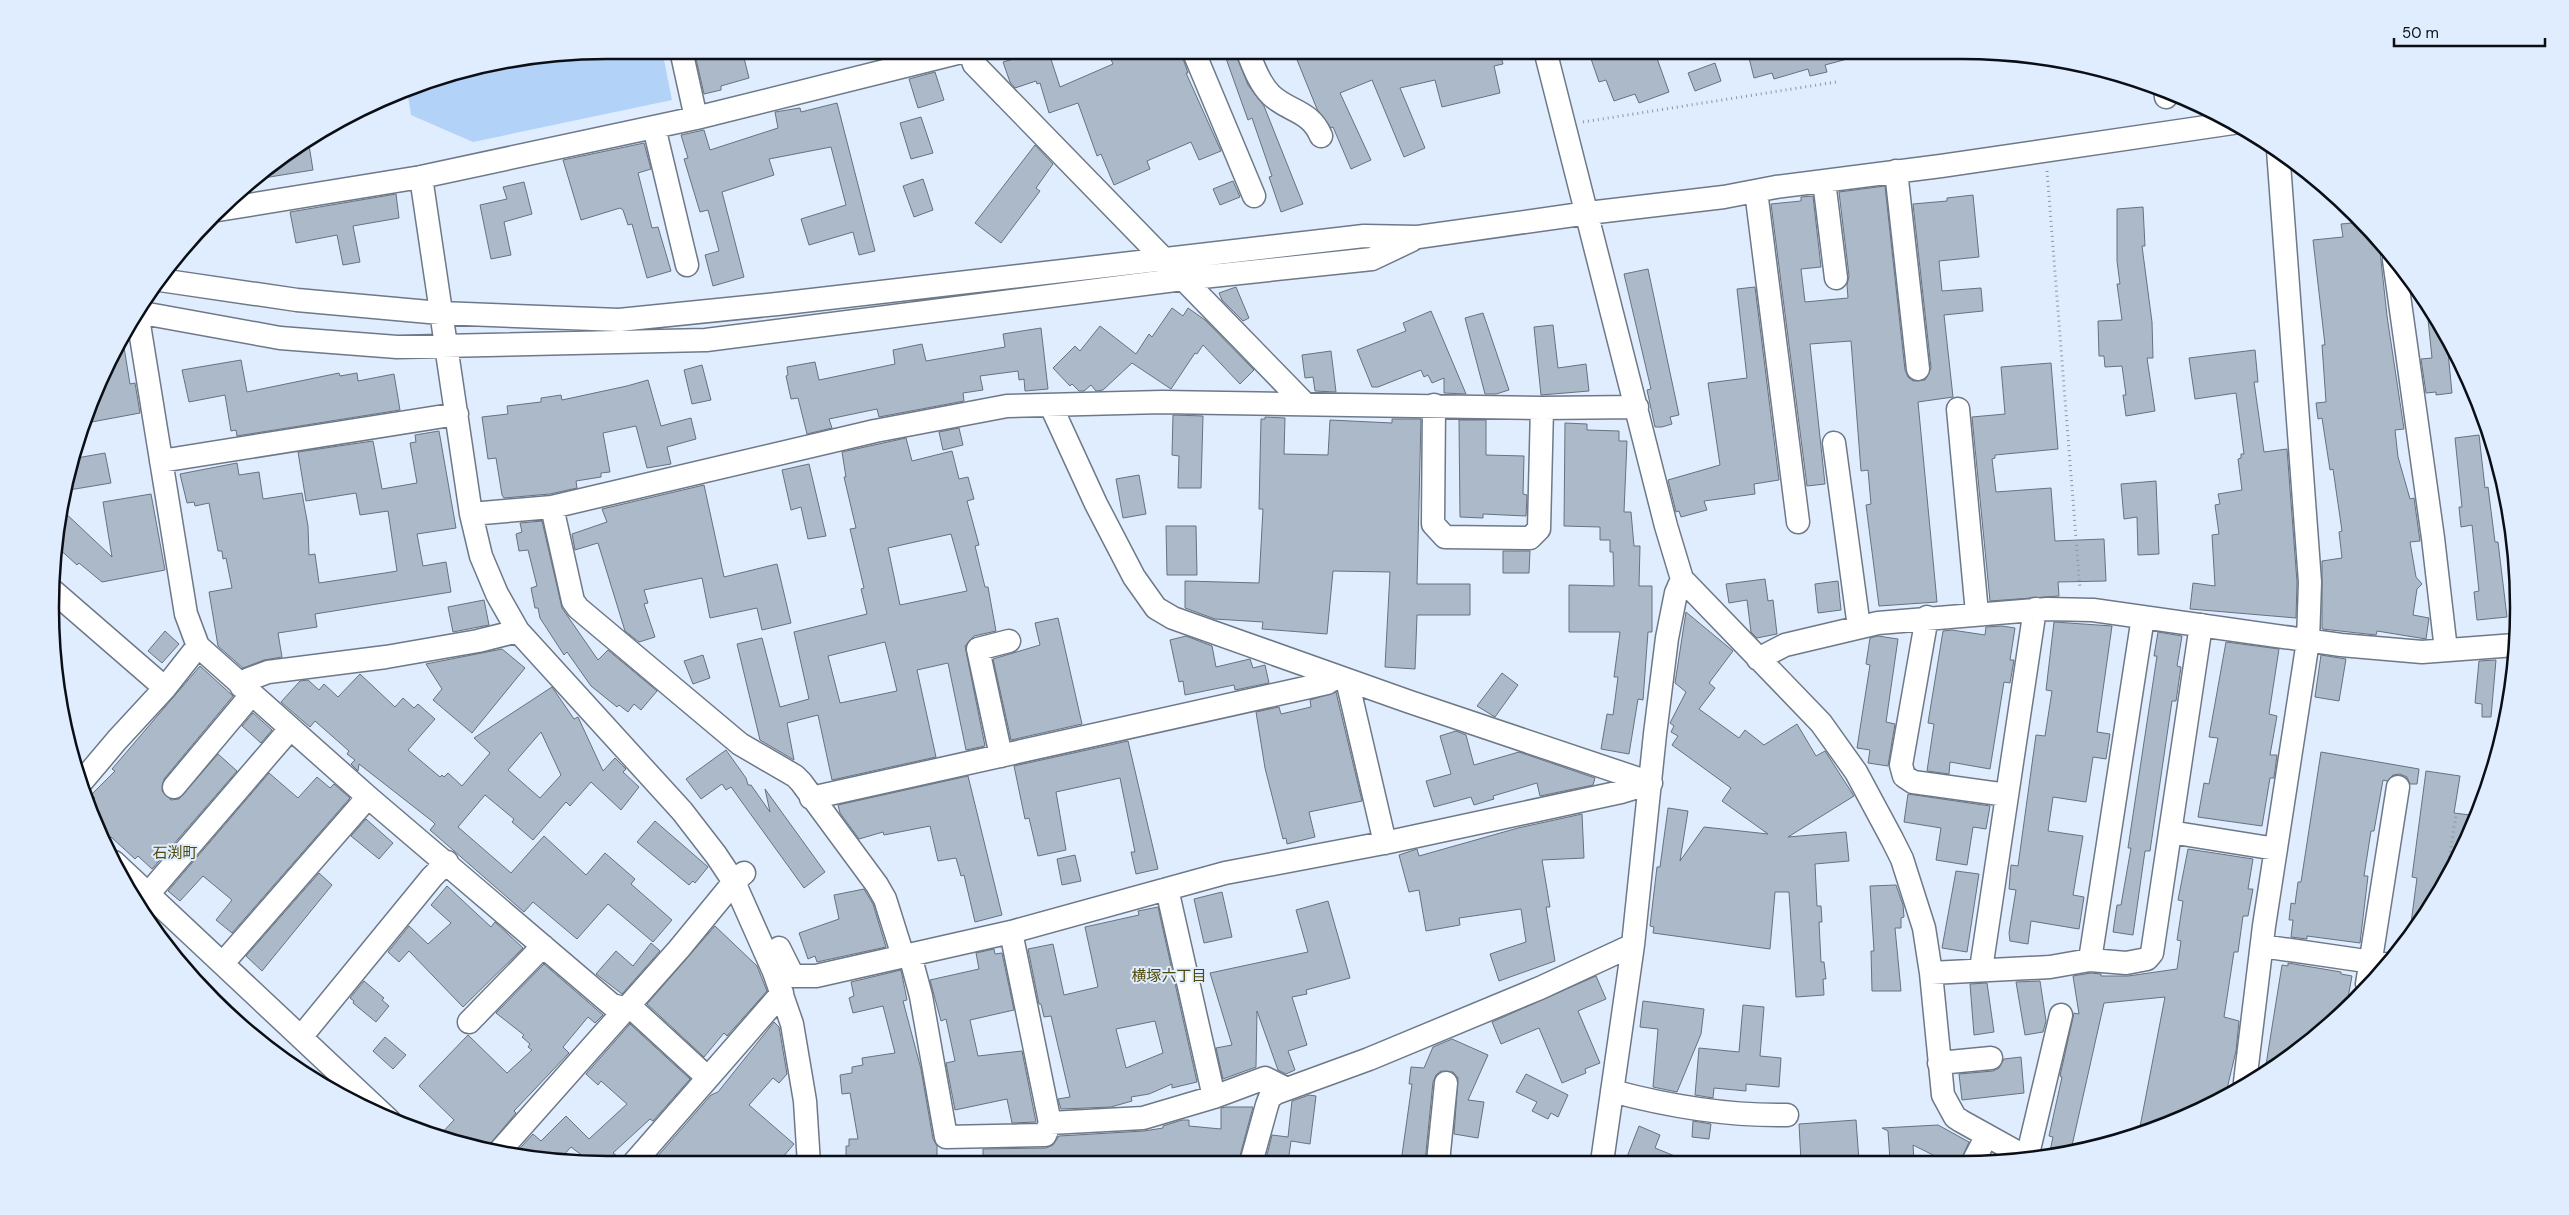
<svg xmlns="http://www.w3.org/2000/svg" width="2569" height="1215" font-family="'DM Sans','Noto Sans JP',sans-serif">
  <rect width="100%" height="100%" fill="#dfedfe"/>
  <path fill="#b2d2f8" d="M607 50H662L672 100 473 142 411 115 407 89C470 60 539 57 607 50Z"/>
  <path fill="#abb9c9" stroke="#667281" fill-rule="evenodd" d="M694 50H742L749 78 721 86V90L704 94Z
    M1043 50H1048L1060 87 1113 64 1107 50H1180L1188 73H1186L1221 151 1199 160 1191 142 1147 161 1150 169 1114 185 1101 154 1097 156 1078 103 1049 113 1040 83 1037 84 1036 81 1015 88 1010 82 1003 62Z
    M1223 50H1234L1248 85 1264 106 1303 204 1281 212 1269 177 1272 176 1252 118 1248 120Z
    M1293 50H1499L1503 64 1494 66 1500 93 1442 107 1435 80 1400 88 1425 148 1404 157 1372 80 1340 93 1371 160 1351 169 1333 127 1331 128 1317 109Z
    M1598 50H1654L1669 92 1639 103 1635 94 1614 101 1606 80 1599 82 1589 53Z
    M1779 50H1861L1862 55 1825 65 1827 72 1810 76 1808 69 1774 79 1772 73 1754 78 1749 58Z
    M1715 63 1721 81 1695 91 1688 73Z
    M935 72 944 100 918 108 909 79Z
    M837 103 875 251 859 255 853 232 809 245 801 219 846 205 831 147 769 159 774 175 722 192 744 277 713 286 705 255 719 251 708 210 700 212 684 159 688 158 681 135 704 130 710 150 778 128 775 112 800 108 801 112Z
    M921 117 933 153 911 159 900 123Z
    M308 139 313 170 251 180 282 159Z
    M644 143 651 169 638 173 652 228 658 227 671 271 647 278 632 224 628 225 623 210 620 208 581 220 563 160Z
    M1035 145 1053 164 1036 188 1040 191 1001 243 975 223Z
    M923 179 933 210 914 217 903 186Z
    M1233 181 1240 197 1220 205 1213 189Z
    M524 182 532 214 504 222 511 255 491 259 480 205 507 199 503 187Z
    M1885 186 1905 370 1908 377 1913 381 1925 380 1931 368 1913 204 1947 201V198L1973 195 1979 257 1939 261 1942 291 1981 288 1983 311 1944 315 1953 397 1918 402 1937 602 1879 606 1866 505 1871 504 1868 470 1861 471 1851 341 1810 344 1825 484 1807 486 1771 204 1801 201V197L1813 196 1821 267 1801 269 1805 302 1848 298 1847 285 1849 276 1839 192Z
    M396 194 399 218 353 226 360 262 343 265 337 235 296 243 290 212Z
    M2143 207 2145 246H2142L2152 322 2153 358H2147L2155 411 2126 416 2123 395H2126L2122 366 2105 367 2104 356H2099L2098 321 2122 320 2117 284H2120L2117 261V209Z
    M2363 222 2379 242 2387 316 2404 429 2395 430 2398 457 2410 499 2414 498 2420 541 2410 542 2416 577 2422 584 2417 589 2413 615 2429 618 2426 639 2377 631 2376 635 2322 629V561L2342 558 2339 532 2342 531 2333 469 2330 470 2322 418 2318 419 2316 403 2326 402 2322 345H2325L2313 240 2343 237 2341 224Z
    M1648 269 1679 415 1670 417 1672 424 1662 427H1655L1647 390 1651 389 1624 274Z
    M1236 287 1249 318 1243 321 1222 300 1219 293Z
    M1755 287 1779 480 1754 484 1755 494 1704 501 1707 510 1681 517 1679 511 1676 512 1668 480 1720 465 1708 383 1747 378 1737 289Z
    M2426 300 2454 351 2448 352 2452 393 2436 395V392L2426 393 2421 359 2432 358Z
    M1172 308 1183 316 1188 308 1205 320 1254 370 1240 384 1203 345 1197 354 1195 353 1171 389 1132 363 1103 390 1096 391 1091 385 1084 391H1079L1072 384 1070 386 1053 368 1075 346 1080 351 1100 326 1136 354 1149 334 1152 337Z
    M1431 311 1466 394 1444 393V378L1432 383 1428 375 1424 377 1421 370 1378 387H1372L1357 350 1406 331 1403 323Z
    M1483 313 1509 390 1496 394H1485L1465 318Z
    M1553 325 1558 368 1586 364 1589 391 1541 395 1534 327Z
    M1041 328 1048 389 1025 391 1024 379 1019 380 1018 371 980 376 983 390 963 393 964 401 879 417 877 409 829 419 832 428 807 434 798 398 791 399 786 376 788 375 787 367 815 362 819 380 895 364 893 350 922 344 926 361 1005 347 1003 334Z
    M122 335 130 384 135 383 140 413 81 424Z
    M2255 350 2258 382H2254L2264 452 2287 449 2297 582 2296 618 2190 609 2193 583 2215 586 2212 535 2219 534 2215 505 2220 504 2218 494 2242 490 2238 459 2241 458V454H2244L2236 393 2195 399 2189 358Z
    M1331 351 1336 392 1315 391 1313 377 1305 378 1302 355Z
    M241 360 247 392 339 373 340 376 357 373 358 381 394 374 400 410 237 436 236 430 231 431 225 395 189 402 182 370Z
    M2051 363 2058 449 1995 455V458L1992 459 1996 492 2051 488 2055 541 2104 539 2106 581 2058 582 2059 596 1990 601 1972 417 2005 414 2001 367Z
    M702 365 711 400 692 404 684 370Z
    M648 380 661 426 691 418 696 439 667 447 671 464 647 468 636 426 603 433 610 472 601 473V477L576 481 577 488 550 494 504 498 502 495 496 458 488 459 482 417 508 414 507 406 541 402V398L561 395 562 400 627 386Z
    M1173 415 1203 416 1201 488H1178L1179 456 1172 455Z
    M1265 417 1285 418 1284 454 1328 455 1330 420 1392 423V419H1421L1417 584H1470V615H1417L1415 669 1385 667 1390 572 1333 571 1327 634 1262 629 1263 622 1215 619 1185 608V581L1259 583 1263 509H1259L1261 419H1265Z
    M1459 420H1486V455L1524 456 1523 494 1527 495 1526 516 1483 514V518L1460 517Z
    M1565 423 1587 424V430L1619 431V441H1627L1624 512H1631L1634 546H1640L1639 586H1652V632H1648L1643 700 1638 699 1629 754 1601 749 1607 714 1613 715 1618 677H1614L1620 632H1569V585L1614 586 1613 552H1610V540H1600V527L1564 526Z
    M959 428 963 445 943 450 939 432Z
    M439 431 456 528 417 534 423 566 446 562 451 592 315 614 317 627 278 633 282 657 264 660 243 668 218 646 209 592 232 588 226 558 223 559 222 551H218L209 503 195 506 194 502 187 503 180 474 237 463 239 475 259 472 263 499 302 493 308 526 309 555 315 554 319 583 385 573 397 571 388 511 360 515 356 493 306 501 298 452 373 441 382 489 417 483 410 443 416 442 415 435Z
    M2479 435 2485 488 2488 487 2495 542H2498L2507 617 2477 620 2474 592 2479 591 2472 525 2461 527 2459 507H2462L2455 438Z
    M906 438 912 461 952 451 959 479 968 477 974 499 967 501 979 545 975 546 985 587H988L996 631 974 636 965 646 985 746 966 750 948 663 917 670 936 757 832 780 818 715 787 723 794 760 760 740 737 644 762 638 780 707 809 699 794 632 867 614 861 589 864 588 850 529 856 528 844 477H846L842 452ZM951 534 967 591 900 605 888 548ZM885 642 897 691 840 703 828 656Z
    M105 453 111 483 63 491 71 459Z
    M809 464 826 536 808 539 801 507 791 510 782 470Z
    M1139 475 1146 514 1123 518 1116 479Z
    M2156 481 2159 554 2138 555 2137 517 2124 519 2121 484Z
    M704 485 724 577 777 564 791 623 762 630 757 608 710 618 702 578 644 590 648 603 644 604 655 637 639 642 625 631 598 543 575 550 572 534 607 522 602 509Z
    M151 494 165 570 102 582 79 563 77 565 56 546 60 508 112 557 103 502Z
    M542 521 562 608 598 660 608 650 657 691 641 710 634 704 628 712 619 705 617 707 591 686 567 652 564 655 540 618 538 608H535L531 588 537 586 528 550 519 551 516 534 522 532 520 523Z
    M1166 526H1196L1197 575H1167Z
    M1503 551H1530L1529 573H1503Z
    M1765 579 1768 601 1773 600 1777 634 1757 638 1751 632 1747 600 1729 603 1726 584Z
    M1838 581 1841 610 1818 613 1815 584Z
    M484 600 489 625 453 632 448 607Z
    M1686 612 1733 651 1709 683 1715 688 1699 709 1739 738 1745 730 1764 745 1797 724 1816 756 1825 751 1854 796 1788 837 1846 832 1849 861 1815 864 1817 906H1821L1822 922H1819L1821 962H1824L1826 979H1823L1824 995 1796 997 1789 892H1775L1770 949 1653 933 1654 927 1650 926 1657 867H1660L1668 808 1688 811 1680 861 1704 827 1768 834 1722 801 1731 788 1672 745 1678 736 1671 732 1674 726 1670 723 1686 692 1675 683Z
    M1058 618 1082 724 1011 740 993 659 1040 645 1035 623Z
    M2054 622 2112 626 2097 732 2110 734 2106 759 2093 757 2086 802 2053 797 2048 831 2083 836 2073 895 2084 897 2079 929 2031 921 2028 944 2010 941 2009 933 2016 890 2009 889 2011 865 2018 866 2036 735 2045 736 2052 691 2046 690Z
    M2002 626 2015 628 2010 660H2014L2010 683 2004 682 1990 769 1950 762 1949 774 1927 771 1934 724 1928 723 1943 631 1952 630 1985 635 1986 627Z
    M165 631 179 644 162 663 148 651Z
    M2158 632 2182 636 2177 666 2181 667 2176 701H2172L2150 851H2145L2133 935 2113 932 2117 905H2121L2131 848H2128L2157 656H2154Z
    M1186 636 1212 646 1216 667 1250 659 1253 668 1265 665 1269 683 1235 690 1234 685 1185 695 1183 681 1179 682 1170 640Z
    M1878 636 1898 639 1886 722 1895 724 1888 766 1868 763 1870 750 1857 748 1870 665 1866 664 1870 638Z
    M2226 642 2279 649 2269 714 2277 716 2270 755H2277L2274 778H2270L2262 826 2198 817 2204 783 2209 784 2218 738 2209 737Z
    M502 649 525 668 472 733 433 700 442 689 426 664Z
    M703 655 710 678 693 684 684 661Z
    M2321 655 2346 659 2339 701 2315 697Z
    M2496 660 2491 717H2482V704L2475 703 2479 661Z
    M200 666 233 696 164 779 162 791 171 800 179 799 218 754 237 771 152 869 138 856 135 859 111 837 109 839 98 828 88 805 95 798 91 795 115 771 112 769Z
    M1502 673 1518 685 1495 717 1477 706Z
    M360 674 395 707 403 698 414 708 418 704 435 719 408 750 440 777 442 775 444 777 448 773 462 786 490 753 474 738 552 687 574 719 578 717 603 771 615 758 626 769 623 772 639 787 621 810 591 782 570 806 566 802 533 840 512 822 514 819 485 795 458 827 511 873 544 836 586 875 605 853 635 879 631 884 672 920 653 942 608 904 577 939 533 902 524 912 430 830 435 824 432 821 359 764 358 771 351 764 355 760 347 754 349 751 315 721 310 727 281 702 300 681 308 680 319 690 324 684 338 697ZM541 732 561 775 540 798 508 770Z
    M1336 692 1362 801 1309 812 1315 837 1287 844 1286 838 1283 839 1265 768 1256 712 1279 707 1281 714 1311 707 1310 700Z
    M253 713 272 730 261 743 242 726Z
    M1456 731 1466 735 1474 765 1519 752 1595 778 1593 785 1540 796 1537 783 1493 796 1494 799 1474 805 1471 797 1434 807 1426 781 1451 774 1440 736Z
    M1128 741 1158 869 1136 874 1131 852H1135L1120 778 1056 792 1066 850 1038 856 1029 818 1025 819 1014 766Z
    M726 750 746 778 748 785H751L770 812 765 789 825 872 804 888 731 787 726 790 722 784 701 799 686 779Z
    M2321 752 2419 769 2417 784H2410L2407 777 2400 774 2393 775 2387 781 2383 780 2374 831H2371L2364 876H2368L2360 943 2307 936V939L2291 937 2293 920H2289L2291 903 2295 904 2298 882H2301Z
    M2426 771 2460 776 2454 813 2478 816 2409 938 2417 878 2412 877Z
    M269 773 298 798 317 777 330 788 334 784 350 798 232 933 216 920 232 900 203 876 180 901 168 891Z
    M968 776 1002 915 975 922 964 875 961 876 956 858 938 861 930 826 884 835 883 832 859 839 840 813 838 805Z
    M1908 794 1990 806 1986 829 1973 827 1967 865 1936 860 1941 828 1904 822Z
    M1582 814 1584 858 1542 860 1550 907H1546L1555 961 1499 981 1490 954 1526 942 1521 909 1459 918 1460 925 1426 931 1419 890 1409 892 1399 855 1417 849 1419 856 1518 828Z
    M366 819 393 843 379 859 351 836Z
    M655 821 708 867 695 883 693 881 689 885 637 842Z
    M2188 849 2253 859 2248 889H2253L2248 916H2243L2238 952H2234L2224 1017 2239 1021 2236 1051 2226 1093 2175 1122 2139 1132 2165 997 2104 1003 2071 1150 2049 1156 2053 1137 2049 1136 2062 1077 2060 1076 2074 1013 2079 1014 2073 976 2091 973 2101 974V976H2128L2177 969 2181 941 2177 940 2183 901 2178 900Z
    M1075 855 1081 881 1062 885 1057 859Z
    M1956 871 1979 874 1967 952 1942 948Z
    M319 873 332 885 262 971 246 956Z
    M1896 885 1903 905 1904 917 1901 918V928H1895L1901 991H1872L1871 951H1874L1870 886Z
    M447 886 491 927 495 922 523 948 463 1007 409 951 399 962 388 952 409 926 428 944 451 923 431 905Z
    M864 889 873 904 886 947 817 962 815 956 808 959 799 933 839 919 834 895Z
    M1222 892 1232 937 1204 943 1194 899Z
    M1328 901 1350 978 1306 990 1307 994 1292 997 1307 1045 1288 1051 1295 1070 1286 1074 1278 1070 1257 1011 1256 1067 1223 1079 1216 1048 1232 1045 1210 973 1308 952 1296 910Z
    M1158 907 1197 1082 1172 1088V1084L1149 1094 1131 1097 1132 1101 1111 1107 1061 1109 1058 1099 1070 1097 1051 1016 1044 1017 1041 1004H1039L1028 949 1053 944 1064 995 1098 987 1085 927 1139 915 1138 911ZM1155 1021 1163 1053 1126 1068 1116 1029Z
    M715 926 757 966 767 991 727 1036 724 1033 704 1057 647 1004Z
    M651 943 660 951 622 994 596 974 616 951 633 966Z
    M994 949 995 954 1002 953 1014 1010 970 1020 978 1056 1022 1051 1036 1122 1012 1123 1007 1099 955 1110 946 1063 955 1061 946 1019 941 1021 930 980 979 969 976 953Z
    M2288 963 2341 972V974L2352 976 2347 1003 2301 1050 2265 1071 2282 965 2288 966Z
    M544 964 603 1015 595 1023 588 1017 563 1047 569 1053 514 1111 516 1113 485 1150 439 1136 454 1120 419 1086 468 1035 507 1073 532 1050 528 1047 530 1044 522 1037 524 1035 496 1013Z
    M901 970 907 1000 903 1001 921 1069 933 1139 937 1146V1164H862L861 1161H846V1146H849V1139H858L850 1093 842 1094 840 1075 852 1073V1067L863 1065 862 1058 895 1053 883 1006 853 1013 849 998 854 996 851 982Z
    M1596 976 1606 999 1578 1011 1600 1063 1585 1069 1586 1073 1562 1083 1539 1028 1501 1044 1492 1022Z
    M364 981 384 998 382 1000 389 1006 376 1022 353 1003 354 1001 350 998Z
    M2040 981 2046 1021 2043 1032 2025 1035 2016 982Z
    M1987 983 1994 1032 1974 1035 1970 984Z
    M1643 1001 1704 1009 1701 1034 1677 1092 1653 1087 1658 1029 1640 1027Z
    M1743 1005 1764 1007 1760 1056 1781 1058 1779 1087 1746 1084V1091L1714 1088 1713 1098 1695 1095 1699 1048 1739 1052Z
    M774 1022 779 1027 787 1074 779 1083 773 1078 749 1105 794 1144 777 1164 650 1165 711 1095 718 1092Z
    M630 1024 690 1079 653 1121 650 1119 613 1153 621 1159 619 1165 592 1163 571 1147 561 1158 564 1161 513 1156 533 1134 541 1141 566 1116 589 1139 627 1104 601 1081 598 1085 586 1074Z
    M385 1037 406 1055 393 1069 373 1051Z
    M1452 1039 1488 1055 1468 1100 1484 1102 1478 1138 1454 1134 1458 1078 1453 1072 1441 1071 1436 1075 1433 1082 1425 1162H1401L1412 1084H1409L1411 1067 1424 1068 1433 1047Z
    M2021 1057 2024 1093 1962 1100 1959 1074 1993 1071 1999 1068 2004 1059Z
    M1526 1074 1568 1095 1558 1117 1551 1113 1548 1119 1532 1111 1537 1102 1516 1092Z
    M1309 1095 1316 1096 1310 1144 1291 1141 1288 1162 1265 1163 1272 1135 1288 1137 1292 1101Z
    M1226 1107H1253L1238 1163 1175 1160V1163L983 1164V1149L1046 1148 1053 1145 1059 1136 1144 1131 1163 1128V1126L1182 1120H1189V1126L1221 1129V1108Z
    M1856 1120 1859 1161H1801L1799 1124Z
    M1693 1121 1711 1124 1709 1139 1692 1137Z
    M1938 1125 1969 1142 1961 1160H1943L1913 1145 1914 1161H1890L1888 1131 1882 1128Z
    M1639 1126 1660 1135 1655 1148 1687 1161 1625 1162Z"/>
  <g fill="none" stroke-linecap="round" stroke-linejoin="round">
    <defs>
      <path id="minor" d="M681 50 696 118
        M969 50 974 64 1305 404
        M1193 50 1254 196
        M1247 50C1253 65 1259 83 1271 95 1289 112 1310 110 1321 136
        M1545 50 1666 526 1682 579 1821 723 1856 772 1892 839 1902 859 1924 928 1931 973 1943 1095 1955 1117 1961 1121 2031 1160
        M2165 89 2166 97
        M654 127 687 265
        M1896 171 1918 369
        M421 177 471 514 481 556 497 594 518 631 682 811 716 855 734 882 774 972 792 1024 805 1101 809 1164
        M1824 181 1836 278
        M1756 191 1798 522
        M218 210 421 177 696 118 969 50
        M2394 260 2433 538 2446 650
        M160 280 297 300 440 313 619 320 777 304 1364 236 1418 237 1588 213 1724 197 1776 187 1941 166 2233 123
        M137 312 280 338 397 347 706 340 1183 279 1372 259 1412 240
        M1434 405 1433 524 1445 537 1530 538 1539 529 1542 408
        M1051 406 1096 504 1134 577 1156 608 1173 618 1410 702 1651 783
        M1958 409 1977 613
        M1834 443 1859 627
        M161 461 457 414
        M552 507 573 601 578 608 740 744 795 776 801 782 877 885 885 899 903 956
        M471 514 552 507 875 431 1007 406 1162 402 1542 408 1637 407
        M52 590 165 688
        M1927 617 1901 765 1904 776 1913 782 2007 795
        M198 646 368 797 612 1005 635 1011 708 1078
        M1758 659 1785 645 1878 623 2047 609 2093 610 2341 645 2422 652 2515 645
        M1347 680 1385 843
        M241 686 249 679 268 672 386 657 478 641 518 631
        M1001 756 978 649 1009 641
        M79 785 117 740 165 688 198 646 186 614 137 312
        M174 787 251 695
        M811 798 1305 688 1327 683 1336 677
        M2170 832 2276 849
        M114 862 389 1120
        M1167 889 1214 1097
        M149 893 290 729
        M1011 932 1050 1123 1143 1118 1214 1097 1265 1078 1285 1088
        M2262 946 2386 964
        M779 948 793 976H816L1011 932 1225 873 1389 842 1621 792 1651 783
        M910 955 921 996 946 1137 1045 1135 1050 1123
        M2090 960 2143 617
        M223 963 368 797
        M1981 969 2035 609
        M1931 973 2050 967 2090 960 2126 963 2147 959 2152 953 2201 625
        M2367 984 2398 787
        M469 1022 543 946
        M301 1037 432 877 447 862
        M1939 1063 1991 1058
        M2245 1082 2264 926 2308 641 2310 582 2278 150
        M1612 1091C1668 1106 1728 1116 1787 1115
        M497 1154 679 949 734 882 744 873
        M2027 1158 2061 1015
        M1974 1160 1986 1137
        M1438 1162 1446 1083
        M1602 1162 1633 945 1655 734 1667 638 1676 593 1682 579
        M1251 1163 1267 1105 1270 1097 1276 1093 1369 1059 1540 988 1633 945
        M632 1165 782 993"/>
    </defs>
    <use href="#minor" stroke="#6d7988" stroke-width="25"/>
    <path stroke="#8d97a4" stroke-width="3" stroke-dasharray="1 4" stroke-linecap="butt" d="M1583 122 1836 82
      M2047 171 2080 589
      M2447 872 2456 815"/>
    <use href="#minor" stroke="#fff" stroke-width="22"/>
  </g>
  <g text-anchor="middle" stroke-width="4" stroke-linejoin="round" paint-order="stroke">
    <g font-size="15" fill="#504a08" stroke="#dfedfe">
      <text x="175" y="858">石渕町</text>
      <text x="1169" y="981">横塚六丁目</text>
    </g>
  </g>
  <path d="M0 0H2569V1215H0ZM607 59H1962A548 548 0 0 1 2510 607V608A548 548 0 0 1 1962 1156H607A548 548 0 0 1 59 608V607A548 548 0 0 1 607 59Z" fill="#dfedfe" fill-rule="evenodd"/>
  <path fill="none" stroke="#0b0f15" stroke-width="2.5" d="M607 59H1962A548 548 0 0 1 2510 607V608A548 548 0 0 1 1962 1156H607A548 548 0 0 1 59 608V607A548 548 0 0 1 607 59Z"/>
  <path d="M2394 38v8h151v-8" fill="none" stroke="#0b0f15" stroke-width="2.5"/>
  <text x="2402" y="38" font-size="15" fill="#0b0f15" stroke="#dfedfe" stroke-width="4" paint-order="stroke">50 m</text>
</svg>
